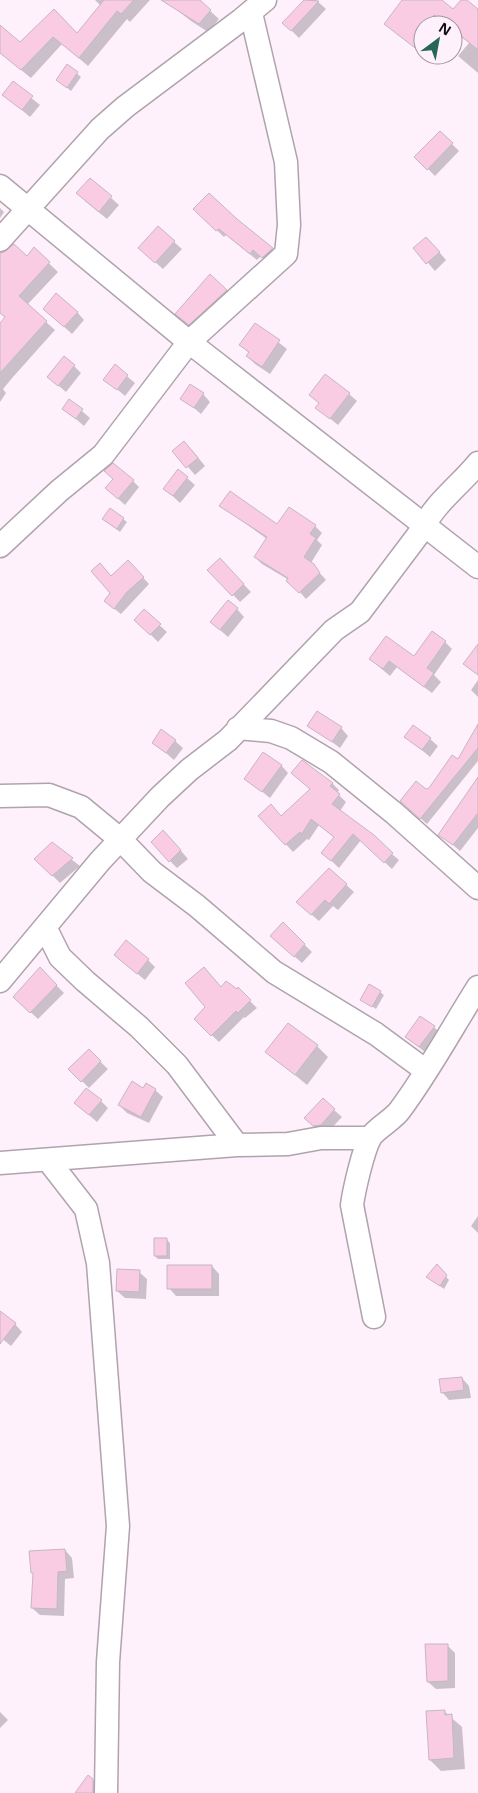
<svg xmlns="http://www.w3.org/2000/svg" width="478" height="1793" font-family="'Noto Sans',sans-serif">
  <rect width="100%" height="100%" fill="#fef1fc"/>
  <path fill="#0003" d="M95 0H150L130 22 127 19 88 66 62 44 31 78 0 53V37L21 43 54 11 77 35 101 6Z
    M164 0H198L219 19 208 32 191 21Z
    M306 0H316L326 9 299 38 284 23Z
    M410 0H440L454 10 465 0 478 11V73L458 56 469 43 453 30V25H446L441 21 438 25H423V44L405 34 402 38 385 24Z
    M68 66 81 77 71 91 61 83Z
    M13 83 40 105 30 117 4 95Z
    M440 132 459 151 435 176 416 157Z
    M90 179 119 205 107 219 85 201Z
    M209 195 272 249 279 256 270 264 261 256 257 260 226 235 224 237 202 216Z
    M0 208 4 212 0 218Z
    M158 228 182 249 163 269 147 255Z
    M434 246 446 260 435 271 415 248Z
    M34 249 58 272 27 305 55 330 13 377 3 389 6 393 0 402V325L6 318 0 313V253L27 257Z
    M226 290 237 301 200 335 177 313Z
    M77 312 84 320 72 334 52 316Z
    M255 324 287 349 270 374 255 364 247 356 249 353 241 345Z
    M74 366 81 373 66 392 48 377Z
    M115 366 135 383 125 396 105 379Z
    M203 394 210 402 201 414 182 398Z
    M349 394 357 401 338 425 317 408 320 404 311 395Z
    M69 400 90 418 84 426 63 408Z
    M192 450 205 466 195 475 174 451Z
    M187 478 195 485 180 503 165 489Z
    M114 479 133 481 139 487 125 505 106 488Z
    M221 506 277 526H315L322 533 317 540 322 545 311 563 326 580 306 599 289 580 262 564 255 557 267 539Z
    M110 509 127 522 120 532 103 519Z
    M220 560 251 592 240 602 209 570Z
    M134 568 149 584 121 614 112 607V593Z
    M237 609 244 617 228 637 211 622Z
    M144 611 167 632 158 642 136 620Z
    M445 642 452 649 434 675 441 682 432 693 397 667 390 676 370 659 414 658Z
    M478 680V697L471 690Z
    M309 725 341 728 348 736 340 748Z
    M478 735V761L427 824 408 807 429 790 458 761Z
    M406 737 430 739 438 746 430 757Z
    M175 741 183 748 174 760 153 742Z
    M281 765 288 773 270 798 246 779Z
    M292 773 332 783 339 790 337 793 346 802 340 811 399 860 392 869 361 840 339 868 323 853 335 838 319 825 309 840 307 839 293 852 260 816 282 817 311 789Z
    M478 781V828L460 851 440 834Z
    M171 839 188 859 177 868 170 861Z
    M52 844 80 866 60 883 36 859Z
    M330 870 354 892 338 910 333 906 319 921 305 909Z
    M283 924 312 952 302 963 279 943Z
    M148 960 155 967 145 980 123 962Z
    M204 968 222 988 238 989 257 1008 245 1018 244 1017 219 1042 195 1019 207 1007Z
    M40 969 64 993 38 1019 14 997Z
    M380 992 384 995 376 1009 362 1000Z
    M434 1027 441 1034 427 1054 407 1037Z
    M317 1046 328 1057 307 1085 267 1052Z
    M89 1051 108 1069 89 1088 70 1069Z
    M144 1089 155 1090 163 1097 149 1123 127 1113 119 1105Z
    M101 1101 108 1108 97 1122 83 1110Z
    M334 1110 342 1117 328 1132 321 1133 313 1126Z
    M478 1216V1233L471 1226Z
    M166 1239 170 1243V1259H158L155 1256Z
    M212 1266 219 1274V1296H176L169 1288Z
    M437 1266 449 1280 444 1289 431 1280Z
    M139 1272 147 1279 146 1299 125 1298 117 1291Z
    M0 1321 15 1324 22 1332 11 1346 0 1337Z
    M462 1378 469 1386 471 1398 449 1400 442 1392Z
    M65 1550 72 1558 74 1578 65 1579 64 1616 40 1615 32 1608 34 1574 32 1573Z
    M447 1645 455 1653V1688L436 1689 428 1682Z
    M0 1712 8 1720 0 1728Z
    M445 1712 462 1727 465 1769 441 1771 430 1760Z
    M92 1780 100 1787V1793H76Z"/>
  <path fill="#f9cce4" stroke="#c6b7bf" d="M104 0H134L121 14 117 11 79 58 53 37 21 70 0 53V25L20 42 54 9 77 33Z
    M161 0H200L211 10 199 24Z
    M304 0 319 1 291 31 282 23Z
    M402 0H442L453 9 461 0H467L478 9V50L453 29V25H447L434 15 426 25H423V54L384 24Z
    M67 64 78 72 67 88 56 80Z
    M13 81 33 96 22 110 2 95Z
    M440 131 453 143 427 170 414 157Z
    M90 178 112 196 99 212 76 193Z
    M209 193 237 219 273 248 262 258 253 250 250 254 219 229 216 231 193 209Z
    M158 226 175 241 155 263 138 248Z
    M426 237 440 252 426 264 413 248Z
    M14 244 27 256 34 247 50 262 19 296 47 321 0 373V323L5 317 0 313V253L4 252Z
    M210 274 227 290 189 325 175 314Z
    M56 293 78 312 64 327 43 309Z
    M255 323 280 340 262 367 246 356 249 352 239 345Z
    M64 356 75 365 58 386 47 377Z
    M115 364 128 375 117 390 103 380Z
    M325 374 350 393 330 419 315 408 319 403 309 395Z
    M190 384 204 393 194 408 180 399Z
    M69 399 83 409 76 419 62 409Z
    M184 441 198 458 186 468 172 451Z
    M113 463 134 480 118 499 105 488 113 479 104 471Z
    M178 469 188 477 173 496 163 489Z
    M230 491 277 524 289 507 316 525 310 534 316 538 304 557 314 564 320 573 299 593 286 581 288 578 254 557 267 537 219 506Z
    M110 508 124 518 117 529 102 519Z
    M220 558 244 584 232 596 207 570Z
    M128 560 144 577 127 592 114 609 104 601 110 593 91 571 100 563 111 576Z
    M228 600 238 608 220 630 210 622Z
    M144 609 161 624 150 635 134 620Z
    M432 631 446 641 427 668 434 673 424 687 389 661 383 669 369 659 386 636 414 656Z
    M478 644V675L463 664Z
    M317 711 342 727 332 742 307 726Z
    M478 724V748L420 819 400 801 416 781 426 789 429 788 452 755 458 759Z
    M413 725 431 738 422 750 404 737Z
    M161 729 176 740 166 753 152 743Z
    M263 752 282 765 262 792 244 779Z
    M302 760 333 783 330 786 340 794 332 804 374 835 393 853 384 863 353 834 331 861 321 853 334 837 311 819 302 834 300 832 285 845 258 816 271 804 281 816 310 789 291 773Z
    M478 777V813L453 845 438 835Z
    M163 830 181 850 169 862 151 842Z
    M52 842 73 858 52 876 34 859Z
    M329 868 347 884 329 904 325 900 311 915 296 902Z
    M283 922 305 944 294 957 270 936Z
    M126 940 149 959 137 974 114 955Z
    M40 967 57 985 30 1013 13 997Z
    M204 967 221 987 226 981 237 989 238 987 251 1000 238 1013 236 1011 211 1036 194 1019 205 1007 185 983Z
    M369 984 381 991 372 1007 360 1000Z
    M420 1016 435 1026 419 1047 405 1037Z
    M288 1023 318 1045 295 1075 265 1052Z
    M89 1049 101 1061 81 1082 68 1069Z
    M132 1081 143 1088 146 1083 156 1089 141 1117 118 1105Z
    M86 1088 102 1100 89 1115 74 1103Z
    M323 1098 335 1109 321 1125 313 1126 304 1118Z
    M154 1238H167V1256H154Z
    M437 1264 447 1275 440 1286 426 1277Z
    M167 1265H212V1289H167Z
    M117 1269 140 1270 139 1292 116 1291Z
    M0 1311 16 1323 0 1344Z
    M462 1377 464 1390 441 1393 439 1379Z
    M65 1549 67 1571 58 1572 57 1609 31 1608 33 1573H31L29 1551Z
    M425 1644H448V1681L427 1682Z
    M445 1710V1715L452 1714 454 1758 429 1760 426 1711Z
    M88 1775 93 1779V1793H75Z"/>
  <g fill="none" stroke-linecap="round" stroke-linejoin="round">
    <defs>
      <path id="minor" d="M0 186 189 342 478 567
        M0 240 100 129 125 107 241 20 265 0
        M0 546 59 491 103 455 189 342 286 254 289 225 286 162 251 13
        M238 728 271 731 291 738 331 762 394 813 478 888
        M0 796 49 795 81 807 121 840 152 872 197 906 274 972 376 1034 425 1070
        M0 981 100 861 160 797 189 770 228 740 334 630 360 612 424 527C433 505 462 483 478 463
        M237 1145 288 1144 321 1138H370
        M48 1160 86 1209 98 1263 118 1526 108 1662 106 1793
        M0 1163 237 1145 177 1065 139 1027 85 981 60 957 45 927
        M374 1317 352 1205C354 1190 363 1151 370 1138 375 1129 393 1120 400 1110 429 1071 452 1028 478 987"/>
    </defs>
    <use href="#minor" stroke="#afa3ae" stroke-width="25"/>
    <use href="#minor" stroke="#fff" stroke-width="22"/>
  </g>
  <g transform="translate(438 40) rotate(32)"><circle r="24" fill="#fef1fc" stroke="#9f959d"/>
  <path d="M0-4L9 19L0 12L-9 19Z" fill="#266755"/>
  <text y="-8" font-size="14" font-weight="bold" text-anchor="middle" fill="#100c0f">N</text>
  </g>
</svg>
